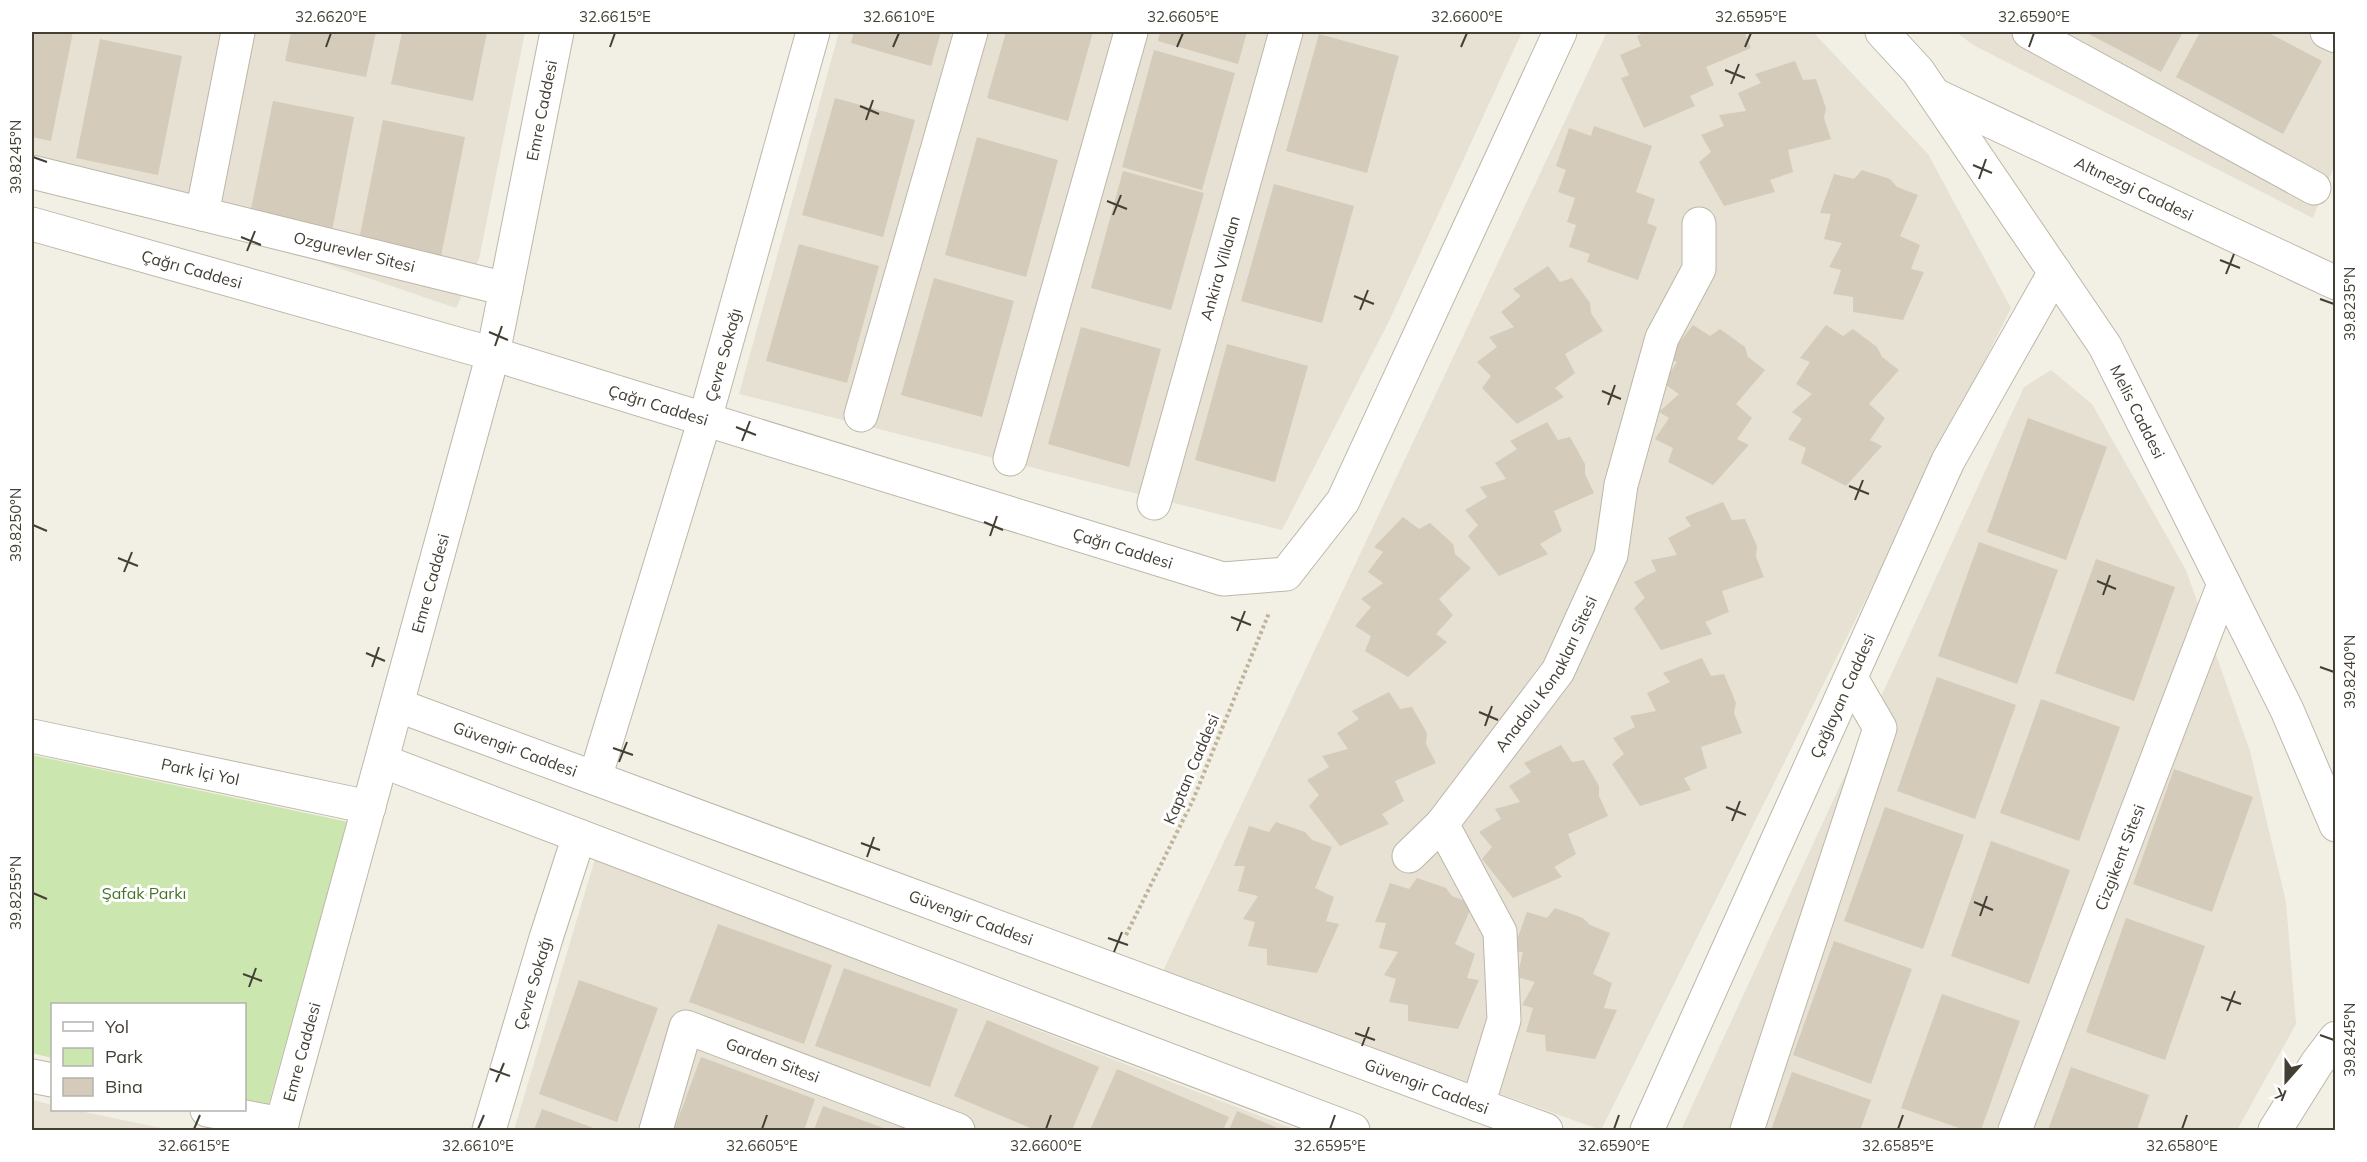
<svg xmlns="http://www.w3.org/2000/svg" width="2367" height="1162" font-family="Mulish,sans-serif">
  <rect width="100%" height="100%" fill="#f2efe5"/>
  <path fill="#e6e1d3" d="M32 32H525L479 259 456 308 318 261 32 187Z
    M839 32H1522L1390 319 1282 530 739 394Z
    M1607 32H1813L1928 154 2011 308 1601 1130 1162 973Z
    M1956 32H2335V164L2313 218 1973 45Z
    M2051 370 2092 404 2186 570 2250 751 2286 902 2296 1024 2237 1130H1681L2024 387Z
    M595 859 1296 1130H514Z
    M32 1100 52 1105V1110H75L171 1130H32Z"/>
  <path fill="#cbe6ae" d="M32 755 348 822 268 1106 245 1101 244 1004H52V1058L32 1053Z"/>
  <path fill="#d4cbba" d="M32 32H73L51 141 32 137Z
    M291 32H376L366 77 285 61Z
    M402 32H487L473 101 391 84Z
    M854 32H941L931 66 851 43Z
    M1006 32H1093L1068 121 987 98Z
    M1160 32H1247L1238 64 1158 41Z
    M1647 32H1744L1751 48 1706 67 1714 85 1690 96 1695 106 1644 128 1621 78 1629 75 1620 55 1641 46 1637 36Z
    M2085 32H2183L2161 72Z
    M2200 32H2267L2322 61 2283 134 2176 77Z
    M1319 34 1399 56 1367 173 1286 151Z
    M100 39 182 56 158 175 76 158Z
    M1154 50 1235 73 1202 190 1122 167Z
    M1795 61 1803 80 1816 79 1826 108 1824 118 1831 139 1788 150 1793 172 1770 180 1775 192 1724 206 1699 162 1711 152 1701 135 1724 126 1719 115 1746 111 1738 93 1761 83 1755 74Z
    M835 98 915 120 883 237 802 215Z
    M273 101 354 117 331 236 249 219Z
    M383 120 465 137 441 256 359 240Z
    M1594 126 1652 146 1636 192 1655 199 1647 223 1657 227 1638 280 1587 262 1590 254 1569 247 1576 225 1567 222 1575 198 1558 192 1566 170 1556 166 1569 128 1591 136Z
    M977 137 1058 160 1026 277 945 255Z
    M1862 170 1890 179 1897 187 1918 195 1900 236 1920 245 1911 269 1924 272 1903 320 1853 312V297L1833 294 1841 270 1829 267 1842 243 1824 239 1831 214 1820 213 1834 174 1854 179Z
    M1123 171 1204 193 1171 310 1091 288Z
    M1274 184 1354 206 1322 323 1241 301Z
    M799 244 879 266 847 383 766 361Z
    M1548 266 1560 282 1572 278 1590 303 1591 313 1603 331 1565 354 1575 373 1555 388 1564 397 1517 424 1482 388 1491 376 1477 362 1497 347 1489 337 1514 327 1501 312 1521 296 1513 289Z
    M934 278 1014 301 982 417 901 395Z
    M1693 325 1710 336 1720 329 1745 347 1748 357 1765 370 1736 404 1752 418 1737 439 1749 445 1713 485 1668 462 1673 448 1655 439 1669 418 1659 412 1679 394 1663 383 1677 362 1667 358Z
    M1826 325 1843 336 1853 329 1877 347 1882 357 1899 370 1869 404 1885 418 1870 440 1882 446 1846 486 1801 463 1806 448 1788 439 1802 419 1792 412 1812 394 1796 384 1810 362 1800 358Z
    M1081 327 1161 349 1129 467 1048 444Z
    M1227 344 1308 366 1275 482 1195 460Z
    M2028 418 2107 447 2066 560 1987 532Z
    M1547 422 1558 440 1570 437 1585 464V474L1594 493 1554 511 1562 531 1540 544 1548 554 1499 576 1468 536 1478 525 1465 510 1487 497 1480 487 1506 479 1495 463 1517 449 1510 441Z
    M1723 502 1732 520 1745 519 1757 546 1756 557 1764 577 1722 591 1729 612 1705 622 1712 634 1661 650 1634 608 1645 598 1634 582 1656 571 1651 560 1677 555 1668 538 1691 526 1685 517Z
    M1403 517 1419 529 1430 523 1453 544 1455 554 1471 568 1439 599 1453 615 1436 634 1447 642 1408 677 1365 651 1371 636 1355 626 1371 607 1361 599 1383 583 1368 572 1383 552 1374 547Z
    M1979 542 2058 570 2017 684 1938 656Z
    M2096 559 2175 587 2134 701 2055 673Z
    M1702 658 1711 676 1724 674 1736 703 1734 713 1742 733 1701 747 1707 768 1684 778 1691 790 1640 806 1612 764 1624 754 1613 738 1635 727 1630 716 1656 711 1647 693 1670 682 1663 673Z
    M1937 677 2016 705 1975 819 1897 791Z
    M1389 692 1400 709 1412 707 1427 733 1426 744 1436 763 1395 781 1404 801 1382 814 1389 824 1340 846 1309 806 1319 795 1307 780 1329 767 1322 756 1348 749 1337 733 1359 719 1352 711Z
    M2041 699 2120 727 2079 841 2000 813Z
    M1561 745 1572 762 1584 760 1599 786V796L1608 816 1568 834 1576 854 1554 867 1562 877 1513 898 1482 859 1492 847 1479 832 1501 819 1495 809 1520 802 1509 786 1531 772 1524 763Z
    M2174 769 2253 797 2212 912 2133 884Z
    M1885 807 1964 835 1923 949 1844 921Z
    M1276 822 1305 832 1312 840 1332 847 1315 888 1334 897 1326 921 1339 924 1317 973 1267 965V949L1248 946 1255 922 1243 919 1258 896 1238 891 1245 866H1234L1249 826 1269 832Z
    M1991 841 2070 870 2029 984 1951 956Z
    M1417 878 1446 888 1452 896 1473 904 1455 944 1475 954 1467 978 1479 980 1458 1029 1408 1021V1005L1389 1002 1396 979 1384 975 1398 952 1379 948 1386 923 1375 922 1390 883 1409 889Z
    M1555 908 1583 918 1590 925 1610 933 1593 974 1612 983 1604 1008 1617 1010 1595 1059 1546 1051 1545 1035 1526 1032 1533 1008 1522 1005 1535 982 1517 977 1523 952 1513 951 1527 912 1547 918Z
    M2126 918 2205 946 2165 1060 2086 1032Z
    M718 924 832 965 804 1044 689 1002Z
    M1834 941 1912 969 1871 1084 1793 1055Z
    M844 968 958 1009 930 1087 815 1046Z
    M579 980 658 1008 617 1122 539 1094Z
    M1942 994 2020 1021 1981 1130H1965L1901 1108Z
    M987 1020 1099 1067 1072 1130H1035L954 1096Z
    M701 1057 815 1099 804 1130H674Z
    M2071 1067 2149 1095 2137 1130H2048Z
    M1117 1069 1229 1117 1223 1130H1090Z
    M1792 1072 1871 1100 1860 1130H1771Z
    M823 1106 889 1130H814Z
    M542 1109 599 1130H534Z
    M1237 1111 1282 1130H1229Z"/>
  <g fill="none" stroke-linecap="round" stroke-linejoin="round">
    <defs>
      <g id="minor">
        <path id="s1" d="M1882 32 1918 71 2105 346 2287 710 2336 825"/>
        <path d="M2029 32 2314 188"/>
        <path d="M2327 32 2336 36"/>
        <path id="s2" d="M1935 95 2336 283"/>
        <path id="s3" d="M32 172 506 289"/>
        <path d="M202 214 238 32"/>
        <path id="s4" d="M32 224 493 354 1223 579 1286 574 1343 501 1560 32"/>
        <path d="M861 415 971 32"/>
        <path d="M1010 459 1131 32"/>
        <path id="s5" d="M1154 503 1286 32"/>
        <path id="s6" d="M397 705 1546 1130"/>
        <path id="s7" d="M32 736 369 807"/>
        <path d="M382 761 1353 1130"/>
        <path id="s8" d="M595 778 705 419 813 32"/>
        <path d="M1409 856 1442 824"/>
        <path d="M32 1076 52 1080"/>
        <path id="s9" d="M1478 1105 1504 1020 1500 932 1442 824 1558 671 1611 555 1621 485 1662 338 1699 269V224"/>
        <path d="M207 1110 282 1124"/>
        <path id="s10" d="M280 1130 493 354 557 32"/>
        <path id="s11" d="M489 1130 546 938 579 836"/>
        <path id="s12" d="M656 1130 686 1027 958 1130"/>
        <path id="s13" d="M1647 1130 1948 461 2055 272"/>
        <path d="M1747 1130 1880 728 1851 678"/>
        <path id="s14" d="M2015 1130 2224 584"/>
        <path d="M2275 1130 2317 1063 2336 1038"/>
      </g>
    </defs>
    <use href="#minor" stroke="#bdb7a8" stroke-width="35"/>
    <path stroke="#bfb399" stroke-width="4" stroke-dasharray="3 3" stroke-linecap="butt" d="M1126 935 1193 800 1269 613"/>
    <use href="#minor" stroke="#fff" stroke-width="33"/>
  </g>
  <path fill="none" stroke="#443f35" stroke-width="2" d="M326 47 331 33M610 47 615 33M893 47 899 33M1177 47 1183 33M1461 47 1467 33M1745 47 1751 33M2029 47 2034 33M1725 70 1745 78M1731 84 1739 64M860 106 879 114M866 120 873 100M33 157 47 162M1973 165 1992 173M1979 179 1986 159M1107 201 1127 209M1113 215 1121 195M241 237 261 245M247 251 255 231M2220 260 2240 268M2226 274 2234 254M1354 296 1374 304M2320 299 2334 304M1360 310 1368 290M489 332 508 340M495 346 502 326M1602 391 1621 399M1608 405 1615 385M736 427 756 435M742 441 750 421M1849 486 1869 494M1855 500 1863 480M984 522 1003 530M33 525 47 531M990 536 997 516M118 558 138 566M124 572 132 552M2097 581 2116 589M2103 595 2110 575M1231 617 1251 625M1237 631 1245 611M366 653 385 661M372 667 379 647M2320 667 2334 672M1479 712 1498 720M1485 726 1492 706M613 748 633 755M619 762 627 742M1726 807 1746 815M1732 821 1740 801M861 843 880 850M867 857 874 837M33 893 47 899M1974 902 1993 910M1980 916 1987 896M1108 938 1128 945M1114 952 1122 932M243 974 262 981M249 987 256 968M2221 997 2241 1004M2227 1011 2235 991M1355 1033 1375 1040M2320 1035 2334 1040M1362 1046 1369 1027M490 1069 510 1076M496 1082 504 1063M194 1129 200 1115M478 1129 484 1115M762 1129 767 1115M1046 1129 1051 1115M1330 1129 1335 1115M1614 1129 1619 1115M1898 1129 1903 1115M2182 1129 2187 1115"/>
  <g text-anchor="middle" stroke-width="6" stroke-linejoin="round" paint-order="stroke">
    <g font-size="16" fill="#443f35" stroke="#fff">
      <text dy="6" stroke="none"><textPath href="#s10" startOffset="1053">Emre Caddesi</textPath></text>
      <text dy="6" stroke="none"><textPath href="#s2" startOffset="220">Altınezgi Caddesi</textPath></text>
      <text dy="6" stroke="none"><textPath href="#s3" startOffset="332">Ozgurevler Sitesi</textPath></text>
      <text dy="6" stroke="none"><textPath href="#s5" startOffset="244">Ankira Villalan</textPath></text>
      <text dy="6" stroke="none"><textPath href="#s4" startOffset="166">Çağrı Caddesi</textPath></text>
      <text dy="6" stroke="none"><textPath href="#s8" startOffset="442">Çevre Sokağı</textPath></text>
      <text dy="6" stroke="none"><textPath href="#s4" startOffset="652">Çağrı Caddesi</textPath></text>
      <text dy="6" stroke="none"><textPath href="#s1" startOffset="459">Melis Caddesi</textPath></text>
      <text dy="6" stroke="none"><textPath href="#s4" startOffset="1138">Çağrı Caddesi</textPath></text>
      <text dy="6" stroke="none"><textPath href="#s10" startOffset="567">Emre Caddesi</textPath></text>
      <text dy="6" stroke="none"><textPath href="#s9" startOffset="483">Anadolu Konakları Sitesi</textPath></text>
      <text dy="6" stroke="none"><textPath href="#s13" startOffset="476">Çağlayan Caddesi</textPath></text>
      <text dy="6" stroke="none"><textPath href="#s6" startOffset="126">Güvengir Caddesi</textPath></text>
      <text transform="translate(1191 769) rotate(-67)" y="6">Kaptan Caddesi</text>
      <text dy="6" stroke="none"><textPath href="#s7" startOffset="172">Park İçi Yol</textPath></text>
      <text dy="6" stroke="none"><textPath href="#s14" startOffset="292">Cizgikent Sitesi</textPath></text>
      <text dy="6" stroke="none"><textPath href="#s6" startOffset="612">Güvengir Caddesi</textPath></text>
      <text dy="6" stroke="none"><textPath href="#s11" startOffset="153">Çevre Sokağı</textPath></text>
      <text dy="6" stroke="none"><textPath href="#s10" startOffset="81">Emre Caddesi</textPath></text>
      <text dy="6" stroke="none"><textPath href="#s12" startOffset="200">Garden Sitesi</textPath></text>
      <text dy="6" stroke="none"><textPath href="#s6" startOffset="1098">Güvengir Caddesi</textPath></text>
    </g>
    <g font-size="16" fill="#437529" stroke="#fff">
      <text x="144" y="899">Şafak Parkı</text>
    </g>
  </g>
  <rect width="2367" height="1162" fill="none" stroke="#ffffff" stroke-width="66"/>
  <rect x="51" y="1003" width="195" height="108" fill="#ffffff" stroke="#b4b2ae" stroke-width="1.5"/>
  <rect x="63" y="1022" width="30" height="9" fill="#ffffff" stroke="#b4b2ae" stroke-width="1.5"/>
  <text x="105" y="1033" font-size="18" fill="#443f35">Yol</text>
  <rect x="63" y="1048" width="30" height="18" fill="#cbe6ae" stroke="#b4b2ae" stroke-width="1.5"/>
  <text x="105" y="1063" font-size="18" fill="#443f35">Park</text>
  <rect x="63" y="1078" width="30" height="18" fill="#d4cbba" stroke="#b4b2ae" stroke-width="1.5"/>
  <text x="105" y="1093" font-size="18" fill="#443f35">Bina</text>
  <g transform="translate(2286 1081) rotate(201)" stroke="#ffffff" stroke-width="4.5" paint-order="stroke">
  <path d="M0-4.5L10 22L0 15L-10 22Z" fill="#443f35"/>
  <text y="-9" font-size="16" font-weight="bold" text-anchor="middle" fill="#443f35">K</text>
  </g>
  <rect x="33" y="33" width="2301" height="1096" fill="none" stroke="#443f35" stroke-width="2"/>
  <g font-size="15" text-anchor="middle" fill="#443f35">
    <text x="331" y="22">32.6620°E</text>
    <text x="615" y="22">32.6615°E</text>
    <text x="899" y="22">32.6610°E</text>
    <text x="1183" y="22">32.6605°E</text>
    <text x="1467" y="22">32.6600°E</text>
    <text x="1751" y="22">32.6595°E</text>
    <text x="2034" y="22">32.6590°E</text>
    <text transform="translate(16 157) rotate(-90)" y="5">39.8245°N</text>
    <text transform="translate(2350 304) rotate(-90)" y="5">39.8235°N</text>
    <text transform="translate(16 525) rotate(-90)" y="5">39.8250°N</text>
    <text transform="translate(2350 672) rotate(-90)" y="5">39.8240°N</text>
    <text transform="translate(16 893) rotate(-90)" y="5">39.8255°N</text>
    <text transform="translate(2350 1040) rotate(-90)" y="5">39.8245°N</text>
    <text x="194" y="1151">32.6615°E</text>
    <text x="478" y="1151">32.6610°E</text>
    <text x="762" y="1151">32.6605°E</text>
    <text x="1046" y="1151">32.6600°E</text>
    <text x="1330" y="1151">32.6595°E</text>
    <text x="1614" y="1151">32.6590°E</text>
    <text x="1898" y="1151">32.6585°E</text>
    <text x="2182" y="1151">32.6580°E</text>
  </g>
</svg>
